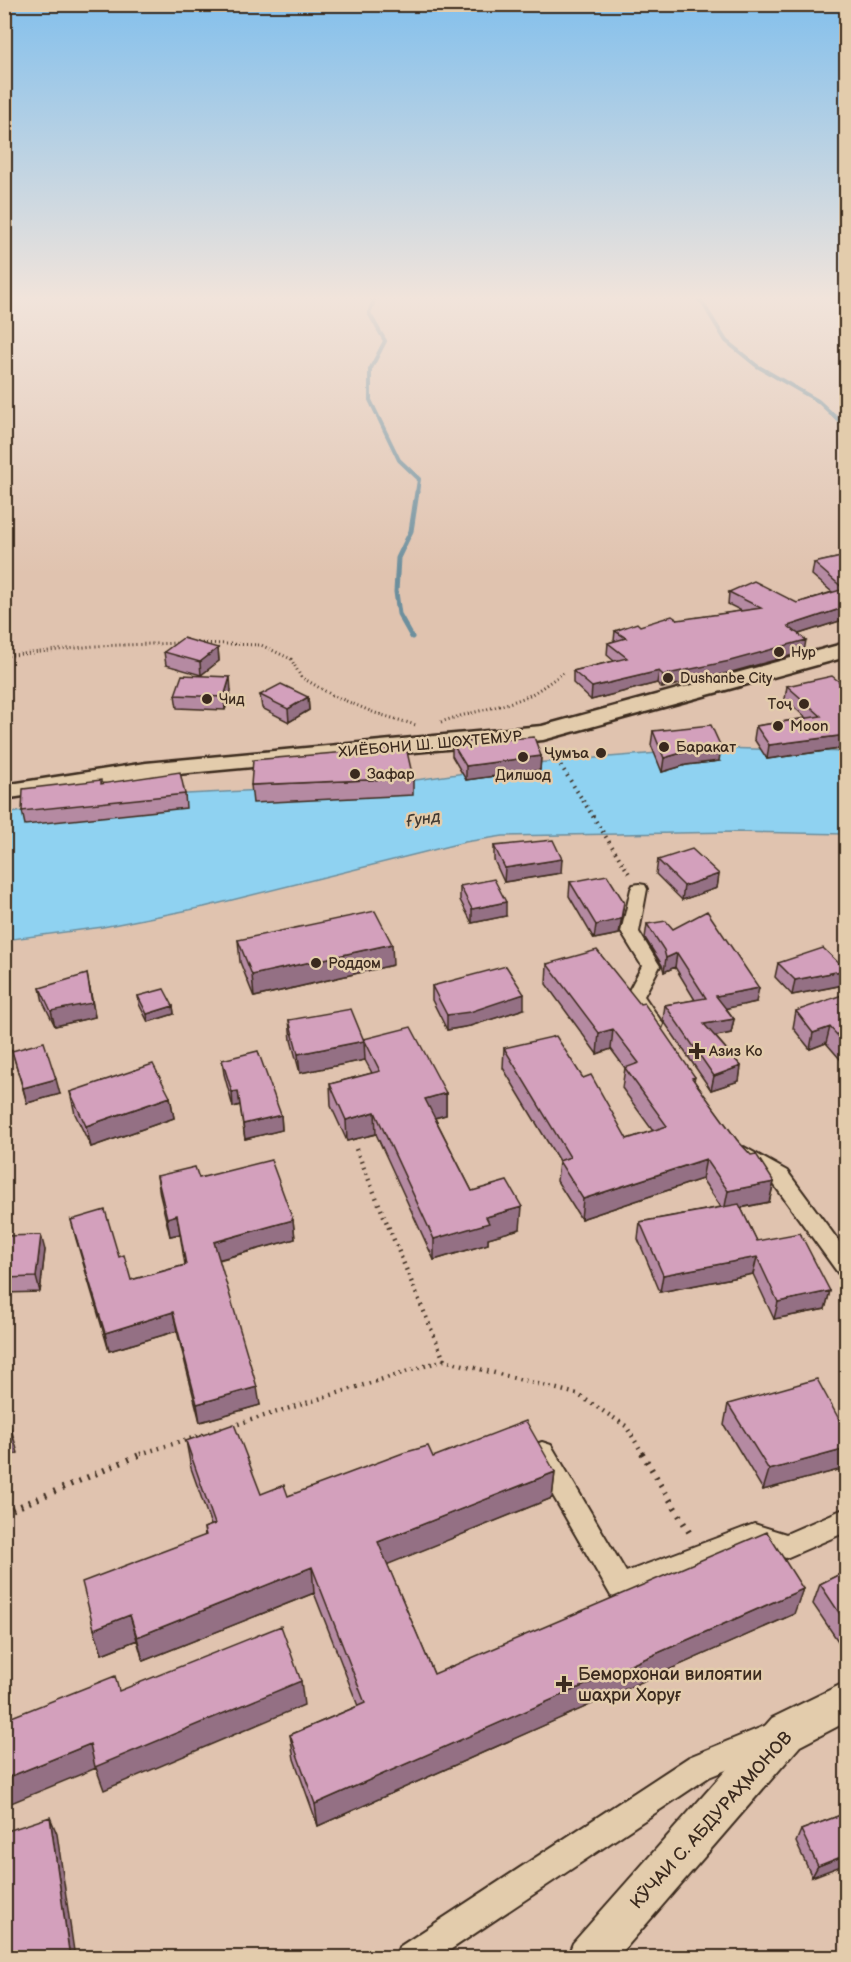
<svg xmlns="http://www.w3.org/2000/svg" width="851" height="1962" font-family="'Balsamiq Sans',sans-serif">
  <rect width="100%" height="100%" fill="#e0c3af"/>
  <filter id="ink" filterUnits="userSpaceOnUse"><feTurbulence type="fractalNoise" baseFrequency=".0167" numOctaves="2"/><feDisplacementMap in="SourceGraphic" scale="12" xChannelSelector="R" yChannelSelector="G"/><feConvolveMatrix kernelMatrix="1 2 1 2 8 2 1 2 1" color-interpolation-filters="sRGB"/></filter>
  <g filter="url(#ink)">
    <path fill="#8fd2f1" stroke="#6d8f9d" stroke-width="1.5" d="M721 748 846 752V834L735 832 503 836 465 842 204 907 103 927 5 940V814L66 804 168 795 395 783 534 763Z"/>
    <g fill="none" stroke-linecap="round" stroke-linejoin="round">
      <path stroke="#6d8f9d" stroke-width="4" d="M375 298 369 313 385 341 370 370V400L399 460 419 479 417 493
        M696 298 702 302 726 341 757 366 818 401 846 427"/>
      <path stroke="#6d8f9d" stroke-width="5" d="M412 637 399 614 396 592 398 558 411 531 417 492"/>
      <defs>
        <path id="street" d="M639 884 645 885 647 889 639 932 660 966 644 996 663 1024 661 1029 654 1030 647 1029 626 996 642 966 621 932 631 889 633 885Z
          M744 1147 787 1171 846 1251V1276L838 1273 773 1183 737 1160 734 1155 737 1150Z
          M542 1442 551 1445 626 1572 754 1524 786 1534 846 1508V1532L786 1558 754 1548 620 1599 611 1596 533 1461 530 1453 533 1445Z
          M767 1725 777 1729 781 1739 777 1749 709 1777 438 1958H395L399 1947 689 1757Z"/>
        <path id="secondary" d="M846 1682V1722L800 1746 617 1958H567L573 1943 772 1718Z"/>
        <path id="primary" d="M846 643V657L543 740 146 777 4 799V785L146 763 542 726Z"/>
      </defs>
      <use href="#street" stroke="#3b2a1e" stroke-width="4"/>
      <use href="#secondary" stroke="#3b2a1e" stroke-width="4"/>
      <use href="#primary" stroke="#3b2a1e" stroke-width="5"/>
      <path stroke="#3b2a1e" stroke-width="3" stroke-dasharray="1 3" stroke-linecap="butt" d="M198 643 261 645 291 659 301 677 332 695 375 713 416 725
        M4 656 94 646 181 643
        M441 722C469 712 500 708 528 696 540 690 552 680 564 673"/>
      <path stroke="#3b2a1e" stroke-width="4" stroke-dasharray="1.5 4.5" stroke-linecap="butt" d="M551 750 630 875"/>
      <path stroke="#3b2a1e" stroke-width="4.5" stroke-dasharray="1.5 5" stroke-linecap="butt" d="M356 1149 444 1360
        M232 1426 444 1360 577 1394 626 1426 643 1454
        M140 1454 222 1429"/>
      <path stroke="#3b2a1e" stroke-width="6" stroke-dasharray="2 7" stroke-linecap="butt" d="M642 1453 692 1537
        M4 1513 144 1453"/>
      <use href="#street" fill="#e3ccac" fill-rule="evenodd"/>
      <use href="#secondary" fill="#e3ccac" fill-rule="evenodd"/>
      <use href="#primary" fill="#e3ccac" fill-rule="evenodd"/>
    </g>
    <path fill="#b58aa2" stroke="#3b2a1e" stroke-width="1.5" d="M846 556V619L799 634 804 652 728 673 662 688 657 683 591 700 573 683V671L614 661 607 655 608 643 614 641 615 631 640 626 742 611 728 604 729 592 797 603 832 592 812 575 814 563Z
      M218 648 219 661 201 675 166 665 164 652Z
      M787 686 846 687V748L767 759 754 739 756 726 806 718 785 699Z
      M231 691 225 710 177 708 175 695Z
      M260 695 308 697 309 710 289 722 262 708Z
      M653 731 719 761 686 765 662 772 651 745Z
      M452 743 541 756 540 770 466 780 452 756Z
      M413 778V795L253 803 251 785Z
      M101 783 185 794 186 808 25 825 22 811Z
      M494 846 561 873 504 882 494 860Z
      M658 860 719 874 717 888 682 900 656 874Z
      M570 882 624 902 619 934 594 939 569 896Z
      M460 886 506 916 472 923 460 900Z
      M647 924 673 929 756 1002 726 1008 734 1019 731 1033 715 1036 741 1066 739 1081 711 1090 663 1020 665 1005 695 1000 675 967 664 972 662 965 645 938Z
      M238 940 393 965 254 997 240 962Z
      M778 963 843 985 792 995 775 977Z
      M547 964 695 1077 694 1081 737 1140 774 1182 769 1202 741 1208 757 1241 830 1291 825 1309 774 1319 753 1274 660 1292 638 1239 640 1222 721 1207 702 1179 581 1219 557 1181 559 1161 503 1068 504 1048 583 1078 627 1139 653 1131 622 1088 625 1068 611 1049 597 1054 546 984Z
      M432 986 524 1009 470 1026 447 1030 432 1000Z
      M40 988H90L95 1017 55 1026 43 1002Z
      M138 996 173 1006 174 1014 148 1022 139 1004Z
      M846 996V1066L826 1043 810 1049 793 1028 796 1011Z
      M289 1020 364 1041V1039L446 1093V1115L435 1118 472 1191 520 1229 488 1238V1244L434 1260 376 1134 347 1141 331 1106 330 1084 372 1073 365 1060 300 1073 291 1040Z
      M12 1051 60 1094 27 1103Z
      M222 1060 281 1115 282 1130 245 1139 240 1105 233 1107 224 1074Z
      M70 1092 170 1097 174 1118 91 1147 75 1114Z
      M157 1176 199 1178 293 1220 295 1239 219 1260 260 1405 200 1422 177 1331 109 1351 76 1239 71 1220 119 1257 131 1280 185 1265 180 1234 170 1236 160 1195Z
      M4 1236 45 1250 40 1292 4 1293Z
      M728 1404 846 1432V1468L763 1490 724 1425Z
      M186 1441 261 1494 288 1496 433 1457 555 1472 552 1498 387 1564 434 1674 794 1614 318 1826 294 1759 290 1735 358 1706 314 1593 143 1661 137 1640 102 1654 94 1629 205 1536 204 1528 211 1525 191 1468Z
      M846 1571V1653L813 1604 820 1584Z
      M846 1813 812 1877 796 1842 801 1830Z"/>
    <path fill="#947084" stroke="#3b2a1e" stroke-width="1.5" d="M846 607V619L786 638 788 626Z
      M806 640 804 652 728 673 662 688 663 675Z
      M218 648 219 661 201 675 200 662Z
      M659 671 657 683 591 700 592 687Z
      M230 677 231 691 225 710 224 697Z
      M308 697 309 710 289 722 288 709Z
      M846 735V748L767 759 769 745Z
      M721 747 719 761 686 765 662 772 664 758 688 751Z
      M541 756 540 770 466 780V766Z
      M562 859 561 873 504 882 505 868Z
      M719 874 717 888 682 900 684 886Z
      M506 902V916L472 923V909Z
      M624 902 619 934 594 939 596 925Z
      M392 944 393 965 254 997 252 975Z
      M677 953 675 967 664 972 666 958Z
      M846 970 843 985 792 995 795 980Z
      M87 974 95 1017 55 1026 51 1011Z
      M759 988 756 1002 714 1011 716 996Z
      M524 994V1009L470 1026 447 1030V1015Z
      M173 1006 174 1014 148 1022 147 1014Z
      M734 1019 731 1033 702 1039 704 1024Z
      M830 1027 826 1043 810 1049 813 1033Z
      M613 1029 611 1049 597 1054 599 1033Z
      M364 1041 365 1060 300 1073 298 1054Z
      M741 1066 739 1081 711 1090 714 1076Z
      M56 1079 60 1094 27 1103 23 1088Z
      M238 1091 240 1105 233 1107 232 1092Z
      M446 1093V1115L425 1120V1099Z
      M170 1097 174 1118 91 1147 86 1126Z
      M375 1112 376 1134 347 1141 346 1120Z
      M281 1115 282 1130 245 1139 243 1124Z
      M706 1159 702 1179 581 1219 583 1199Z
      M774 1182 769 1202 724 1211 728 1191Z
      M522 1207 520 1229 488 1238V1244L434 1260V1239L486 1217Z
      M177 1215 180 1234 170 1236 167 1218Z
      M293 1220 295 1239 217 1260 214 1242Z
      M41 1235 45 1250 40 1292 36 1277Z
      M757 1257 753 1274 660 1292 663 1275Z
      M830 1291 825 1309 774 1319 778 1302Z
      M173 1312 177 1331 109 1351 105 1333Z
      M257 1387 260 1405 200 1422 197 1404Z
      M6 1411 18 1453 4 1458V1443Z
      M846 1449V1468L763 1490 769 1470Z
      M555 1472 552 1498 379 1568 378 1542Z
      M312 1567 314 1593 143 1661 137 1637Z
      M803 1589 794 1614 318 1826 315 1804Z
      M130 1615 137 1640 102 1654 94 1629Z
      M301 1681 304 1705 104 1790 96 1768 4 1806V1779L90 1744Z
      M50 1817 57 1834 75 1958H70Z
      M846 1855V1864L812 1877 818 1866Z"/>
    <path fill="#d3a0bc" stroke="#3b2a1e" stroke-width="1.5" d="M846 556V607L788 626 806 640 730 661 663 675 659 671 592 687 573 671 627 658 608 643 626 638 615 631 637 623 640 626 672 616 678 620 761 608 729 592 754 581 797 603 844 589 814 563Z
      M183 638 218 648 200 662 164 652Z
      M182 675 230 677 224 697 175 695Z
      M832 676 846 687V735L769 745 756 726 821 716 787 686Z
      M281 684 308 697 288 709 260 695Z
      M711 725 721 747 688 751 664 758 653 731Z
      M534 737 541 756 466 766 452 743Z
      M406 747 413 778 251 785 253 760Z
      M180 772 185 794 22 811 23 789 101 780V784Z
      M553 840 562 859 505 868 494 846Z
      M692 849 719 874 684 886 658 860Z
      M607 875 624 902 621 919 596 925 570 882Z
      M494 879 506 902 472 909 460 886Z
      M375 911 392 944 252 975 238 940Z
      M707 911 759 988 716 996 734 1019 704 1024 741 1066 714 1076 665 1005 706 998 677 953 666 958 664 950 647 924 666 921 673 929Z
      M823 948 846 970 795 980 778 963Z
      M597 950 640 1004 644 1003 695 1077 692 1078 737 1140 751 1155 756 1154 774 1182 728 1191 706 1159 583 1199 559 1161 570 1157 504 1048 556 1036 583 1078 591 1075 627 1139 667 1126 625 1068 639 1063 613 1029 599 1033 547 964Z
      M506 966 524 994 470 1012 447 1015 432 986Z
      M87 974 92 1003 51 1011 40 988Z
      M164 989 173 1006 147 1014 138 996Z
      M845 994 846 996V1045L830 1027 813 1033 796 1011Z
      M351 1009 364 1041 298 1054 289 1020Z
      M411 1027 446 1093 425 1099 472 1191 507 1181 522 1207 486 1217 489 1223 434 1239 375 1112 346 1120 330 1084 380 1071 364 1039Z
      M44 1042 56 1079 23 1088 12 1051Z
      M258 1051 281 1115 243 1124 238 1091 232 1092 222 1060Z
      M153 1064 170 1097 86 1126 70 1092Z
      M271 1160 293 1220 214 1242 257 1387 197 1404 173 1312 105 1333 71 1220 105 1210 119 1257 124 1255 131 1280 186 1265 177 1215 167 1218 157 1176 195 1167 199 1178Z
      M739 1204 757 1241 800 1233 830 1291 778 1302 757 1257 663 1275 640 1222Z
      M41 1235 36 1277 4 1278V1236Z
      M817 1379 846 1432V1449L769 1470 728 1404Z
      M4 1411H6L13 1439 4 1443Z
      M526 1421 555 1472 378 1542 434 1674 767 1532 803 1589 315 1804 290 1735 365 1703 312 1567 137 1637 130 1615 94 1629 82 1582 206 1535 204 1528 215 1524 186 1441 234 1424 261 1494 284 1485 288 1496 403 1453 428 1446 433 1457Z
      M846 1571V1623L820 1584Z
      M281 1626 301 1681 95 1767 90 1744 4 1779V1720L115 1676 119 1691Z
      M846 1813V1855L818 1866 801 1830Z
      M50 1817 70 1958H4V1832Z"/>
  </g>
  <linearGradient id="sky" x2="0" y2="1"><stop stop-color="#84c0ec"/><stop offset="0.52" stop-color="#f1e4db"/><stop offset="1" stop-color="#f1e4db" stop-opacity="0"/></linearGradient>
  <rect width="851" height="573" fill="url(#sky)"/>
  <g fill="#3b2a1e" stroke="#e3ccac" stroke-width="2">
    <circle cx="779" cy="652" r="6"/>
    <circle cx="668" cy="678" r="6"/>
    <circle cx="207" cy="699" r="6"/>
    <circle cx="804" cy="704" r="6"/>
    <circle cx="778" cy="726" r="6"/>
    <circle cx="664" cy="747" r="6"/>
    <circle cx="601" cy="753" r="6"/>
    <circle cx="523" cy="757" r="6"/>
    <circle cx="355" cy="774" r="6"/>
    <circle cx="316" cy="963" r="6"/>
    <path d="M694 1042h6v6h6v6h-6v6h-6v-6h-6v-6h6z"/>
    <path d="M561 1675h6v6h6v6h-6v6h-6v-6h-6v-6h6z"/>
  </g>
  <g text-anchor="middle" stroke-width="5" stroke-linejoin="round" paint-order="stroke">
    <g font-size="14" fill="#3b2a1e" stroke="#e3ccac" text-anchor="start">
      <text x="791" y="657">Нур</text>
      <text x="680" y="683">Dushanbe City</text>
      <text x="219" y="704">Чид</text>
    </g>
    <g font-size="15" fill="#3b2a1e" stroke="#e3ccac" text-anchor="start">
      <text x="792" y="709" text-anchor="end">Тоҷ</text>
      <text x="790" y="731">Moon</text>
      <text x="676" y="752">Баракат</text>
      <text x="589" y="758" text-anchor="end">Ҷумъа</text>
      <text x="367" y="779">Зафар</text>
      <text x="523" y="780" text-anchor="middle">Дилшод</text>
      <text x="328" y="968">Роддом</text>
      <text x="709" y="1056">Азиз Ко</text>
    </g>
    <g font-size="15" fill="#3b2a1e" stroke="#e3ccac">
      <text transform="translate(430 744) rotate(-5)" y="5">ХИЁБОНИ Ш. ШОҲТЕМУР</text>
    </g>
    <g font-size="16" font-style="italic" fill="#433b33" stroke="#e3ccac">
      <text transform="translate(423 818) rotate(-9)" y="6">Ғунд</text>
    </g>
    <g font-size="18" fill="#3b2a1e" stroke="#e3ccac" text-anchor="start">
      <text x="578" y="1680">Беморхонаи вилоятии<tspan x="578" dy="21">шаҳри Хоруғ</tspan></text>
    </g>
    <g font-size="18" fill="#3b2a1e" stroke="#e3ccac">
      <text transform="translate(711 1820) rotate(-48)" y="6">КӮЧАИ С. АБДУРАҲМОНОВ</text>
    </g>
  </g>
  <rect width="851" height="1962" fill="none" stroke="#e3ccac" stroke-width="24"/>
  <rect x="12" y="12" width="827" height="1938" fill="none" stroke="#3b2a1e" stroke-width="2" filter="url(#ink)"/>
</svg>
